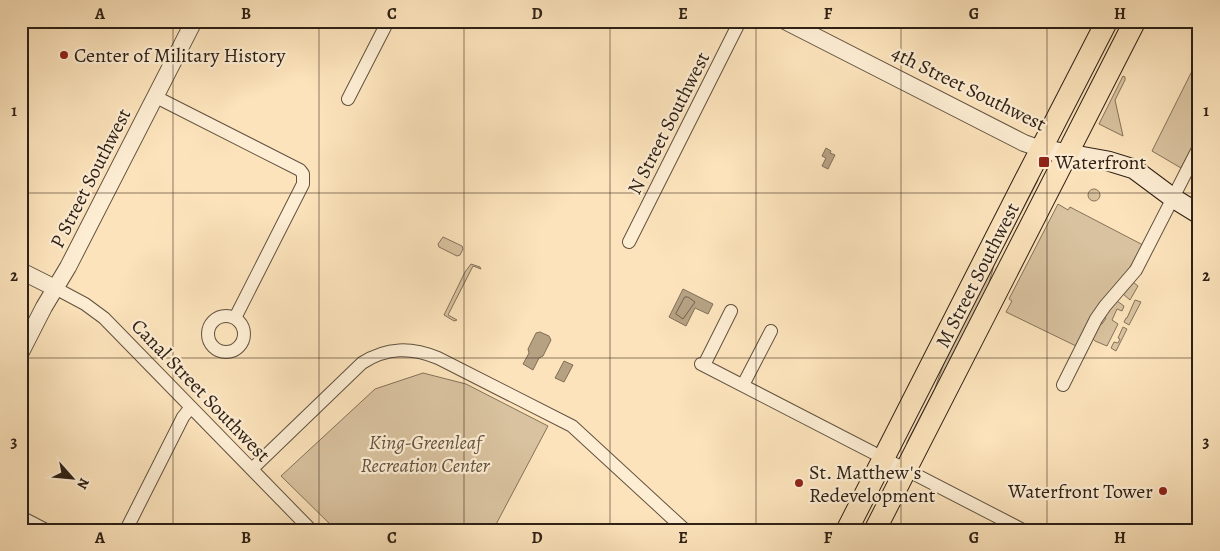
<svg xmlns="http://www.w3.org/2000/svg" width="1220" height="551" font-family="Alegreya,serif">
  <rect width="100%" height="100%" fill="#fce3bb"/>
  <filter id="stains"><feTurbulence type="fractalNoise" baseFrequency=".004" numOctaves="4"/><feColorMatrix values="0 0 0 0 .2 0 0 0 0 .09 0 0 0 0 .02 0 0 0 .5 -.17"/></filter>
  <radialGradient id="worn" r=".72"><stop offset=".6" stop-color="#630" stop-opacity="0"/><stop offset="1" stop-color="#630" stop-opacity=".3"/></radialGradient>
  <path fill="#d9c29f" stroke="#84725a" d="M1199 57V128L1193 146 1181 168 1152 151Z
    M1123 76 1125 77V80L1115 100 1123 136 1099 124Z
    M1037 178 1038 180 994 265 986 294 907 445V442L935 388 945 360Z
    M1088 195a6 6 0 1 1 12 0a6 6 0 1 1-12 0Z
    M1058 204 1068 210 1070 207 1143 245 1132 264 1076 346 1006 312 1012 301 1009 299Z
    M443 237 462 246 463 249 460 255 457 256 439 247 438 244Z
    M471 264 480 267 481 269 473 266 448 315 457 320 454 321 444 315 465 272Z
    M1133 282 1138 286 1130 300 1123 294Z
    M1135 300 1141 302 1129 325 1124 322 1126 318H1127Z
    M1117 301 1124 306 1122 311 1117 309 1112 320 1118 324 1107 346 1095 341 1092 338 1099 324H1102L1106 318 1104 317Z
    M1123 327 1127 329 1116 351 1111 348 1114 342 1118 343 1120 339 1118 338Z
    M423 373 466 384 548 426 493 530H336L281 476 375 389Z"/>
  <path fill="#b6a183" stroke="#806e57" d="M826 148 831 151 830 153 835 155 828 169 822 166 826 158 822 156Z
    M683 289 713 304 708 314 695 308 686 326 669 317Z
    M540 332 549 336 551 340 543 356 539 358 533 370 523 364 529 353 528 349 536 333Z
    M564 361 573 365 564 382 555 378Z"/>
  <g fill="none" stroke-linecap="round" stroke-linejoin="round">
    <path stroke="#72614c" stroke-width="1" d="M685 297H688L695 302 683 319 676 314Z"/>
    <defs>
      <path id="minor" d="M156 97 300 170 303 174V184L235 318
        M348 99 388 21
        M629 242 740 21
        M55 288 85 304 104 318 311 530
        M208 334a18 18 0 1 1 36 0a18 18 0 1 1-36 0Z
        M701 364 1023 530
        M704 365 731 311
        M743 385 771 331
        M1063 385 1096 319 1105 306 1136 270 1199 147
        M252 469 362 363C387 347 411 347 438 358L572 426 685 530
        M21 517 46 530
        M126 530 183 417 191 407"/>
      <path id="tertiary" d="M785 21 1024 143 1041 149
        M21 271 55 288
        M21 352 44 307 68 267 194 21"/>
      <path id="secondary" d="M1041 149 1108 161 1134 169 1173 198 1199 214"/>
      <path id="primary" d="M847 530C934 361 1019 190 1107 21
        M875 530 1135 21"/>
    </defs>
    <use href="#minor" stroke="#62523f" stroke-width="14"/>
    <use href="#tertiary" stroke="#62523f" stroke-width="18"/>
    <use href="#secondary" stroke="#2f2116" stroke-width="21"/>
    <use href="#primary" stroke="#2f2116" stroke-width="23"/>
    <use href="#minor" stroke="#fdedd3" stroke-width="12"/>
    <use href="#tertiary" stroke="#fdedd3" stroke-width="16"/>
    <use href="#secondary" stroke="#fdedd3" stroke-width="19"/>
    <use href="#primary" stroke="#fce3bb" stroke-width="21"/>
  </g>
  <path fill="none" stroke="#2f2116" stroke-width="1" stroke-opacity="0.55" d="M173 21V530M319 21V530M464 21V530M610 21V530M756 21V530M901 21V530M1047 21V530M21 193H1199M21 358H1199"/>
  <g fill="#8f2418" stroke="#fdedd3" stroke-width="2">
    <circle cx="64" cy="55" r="5"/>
    <rect x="1038" y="156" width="12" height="12" rx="2.5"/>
    <circle cx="799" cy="483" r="5"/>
    <circle cx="1163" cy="491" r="5"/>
  </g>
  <g text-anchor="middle" stroke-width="4.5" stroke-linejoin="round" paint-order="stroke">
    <g font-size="20" fill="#2f2116" stroke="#fdedd3" text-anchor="start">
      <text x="74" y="62">Center of Military History</text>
      <text x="1055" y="169">Waterfront</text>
      <text x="809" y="479">St. Matthew's<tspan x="809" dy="23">Redevelopment</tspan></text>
      <text x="1153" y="498" text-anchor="end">Waterfront Tower</text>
    </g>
    <g font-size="20" fill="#2f2116" stroke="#fdedd3">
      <text transform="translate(969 88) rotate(26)" y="7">4th Street Southwest</text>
      <text transform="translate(668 123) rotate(-63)" y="7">N Street Southwest</text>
      <text transform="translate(90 178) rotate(-63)" y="7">P Street Southwest</text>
      <text transform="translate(977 275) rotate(-63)" y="7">M Street Southwest</text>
      <text transform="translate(201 390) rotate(46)" y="7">Canal Street Southwest</text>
    </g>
    <g font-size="20" font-style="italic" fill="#62513f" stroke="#fdedd3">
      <text x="425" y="449">King-Greenleaf<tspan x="425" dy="23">Recreation Center</tspan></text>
    </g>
  </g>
  <rect width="1220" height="551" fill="none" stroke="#fce3bb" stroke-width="55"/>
  <g transform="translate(72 478) rotate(117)" stroke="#fdedd3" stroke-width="4" paint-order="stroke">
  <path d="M0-4L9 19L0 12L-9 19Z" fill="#2f2116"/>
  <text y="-8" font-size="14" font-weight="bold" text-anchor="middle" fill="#2f2116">N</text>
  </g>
  <rect x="28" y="28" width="1164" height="496" fill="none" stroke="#2f2116" stroke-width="2"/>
  <g font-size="16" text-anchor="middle" font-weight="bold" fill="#2f2116">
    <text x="100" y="19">A</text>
    <text x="246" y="19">B</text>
    <text x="392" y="19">C</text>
    <text x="537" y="19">D</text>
    <text x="683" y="19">E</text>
    <text x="828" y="19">F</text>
    <text x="974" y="19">G</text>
    <text x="1120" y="19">H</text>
    <text x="14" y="116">1</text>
    <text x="1206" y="116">1</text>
    <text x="14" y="281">2</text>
    <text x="1206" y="281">2</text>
    <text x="14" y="447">3</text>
    <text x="1206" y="447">3</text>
    <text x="100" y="543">A</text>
    <text x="246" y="543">B</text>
    <text x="392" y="543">C</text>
    <text x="537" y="543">D</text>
    <text x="683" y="543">E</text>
    <text x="828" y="543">F</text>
    <text x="974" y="543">G</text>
    <text x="1120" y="543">H</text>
  </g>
  <rect width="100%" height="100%" filter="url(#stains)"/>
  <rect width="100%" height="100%" fill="url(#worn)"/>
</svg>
